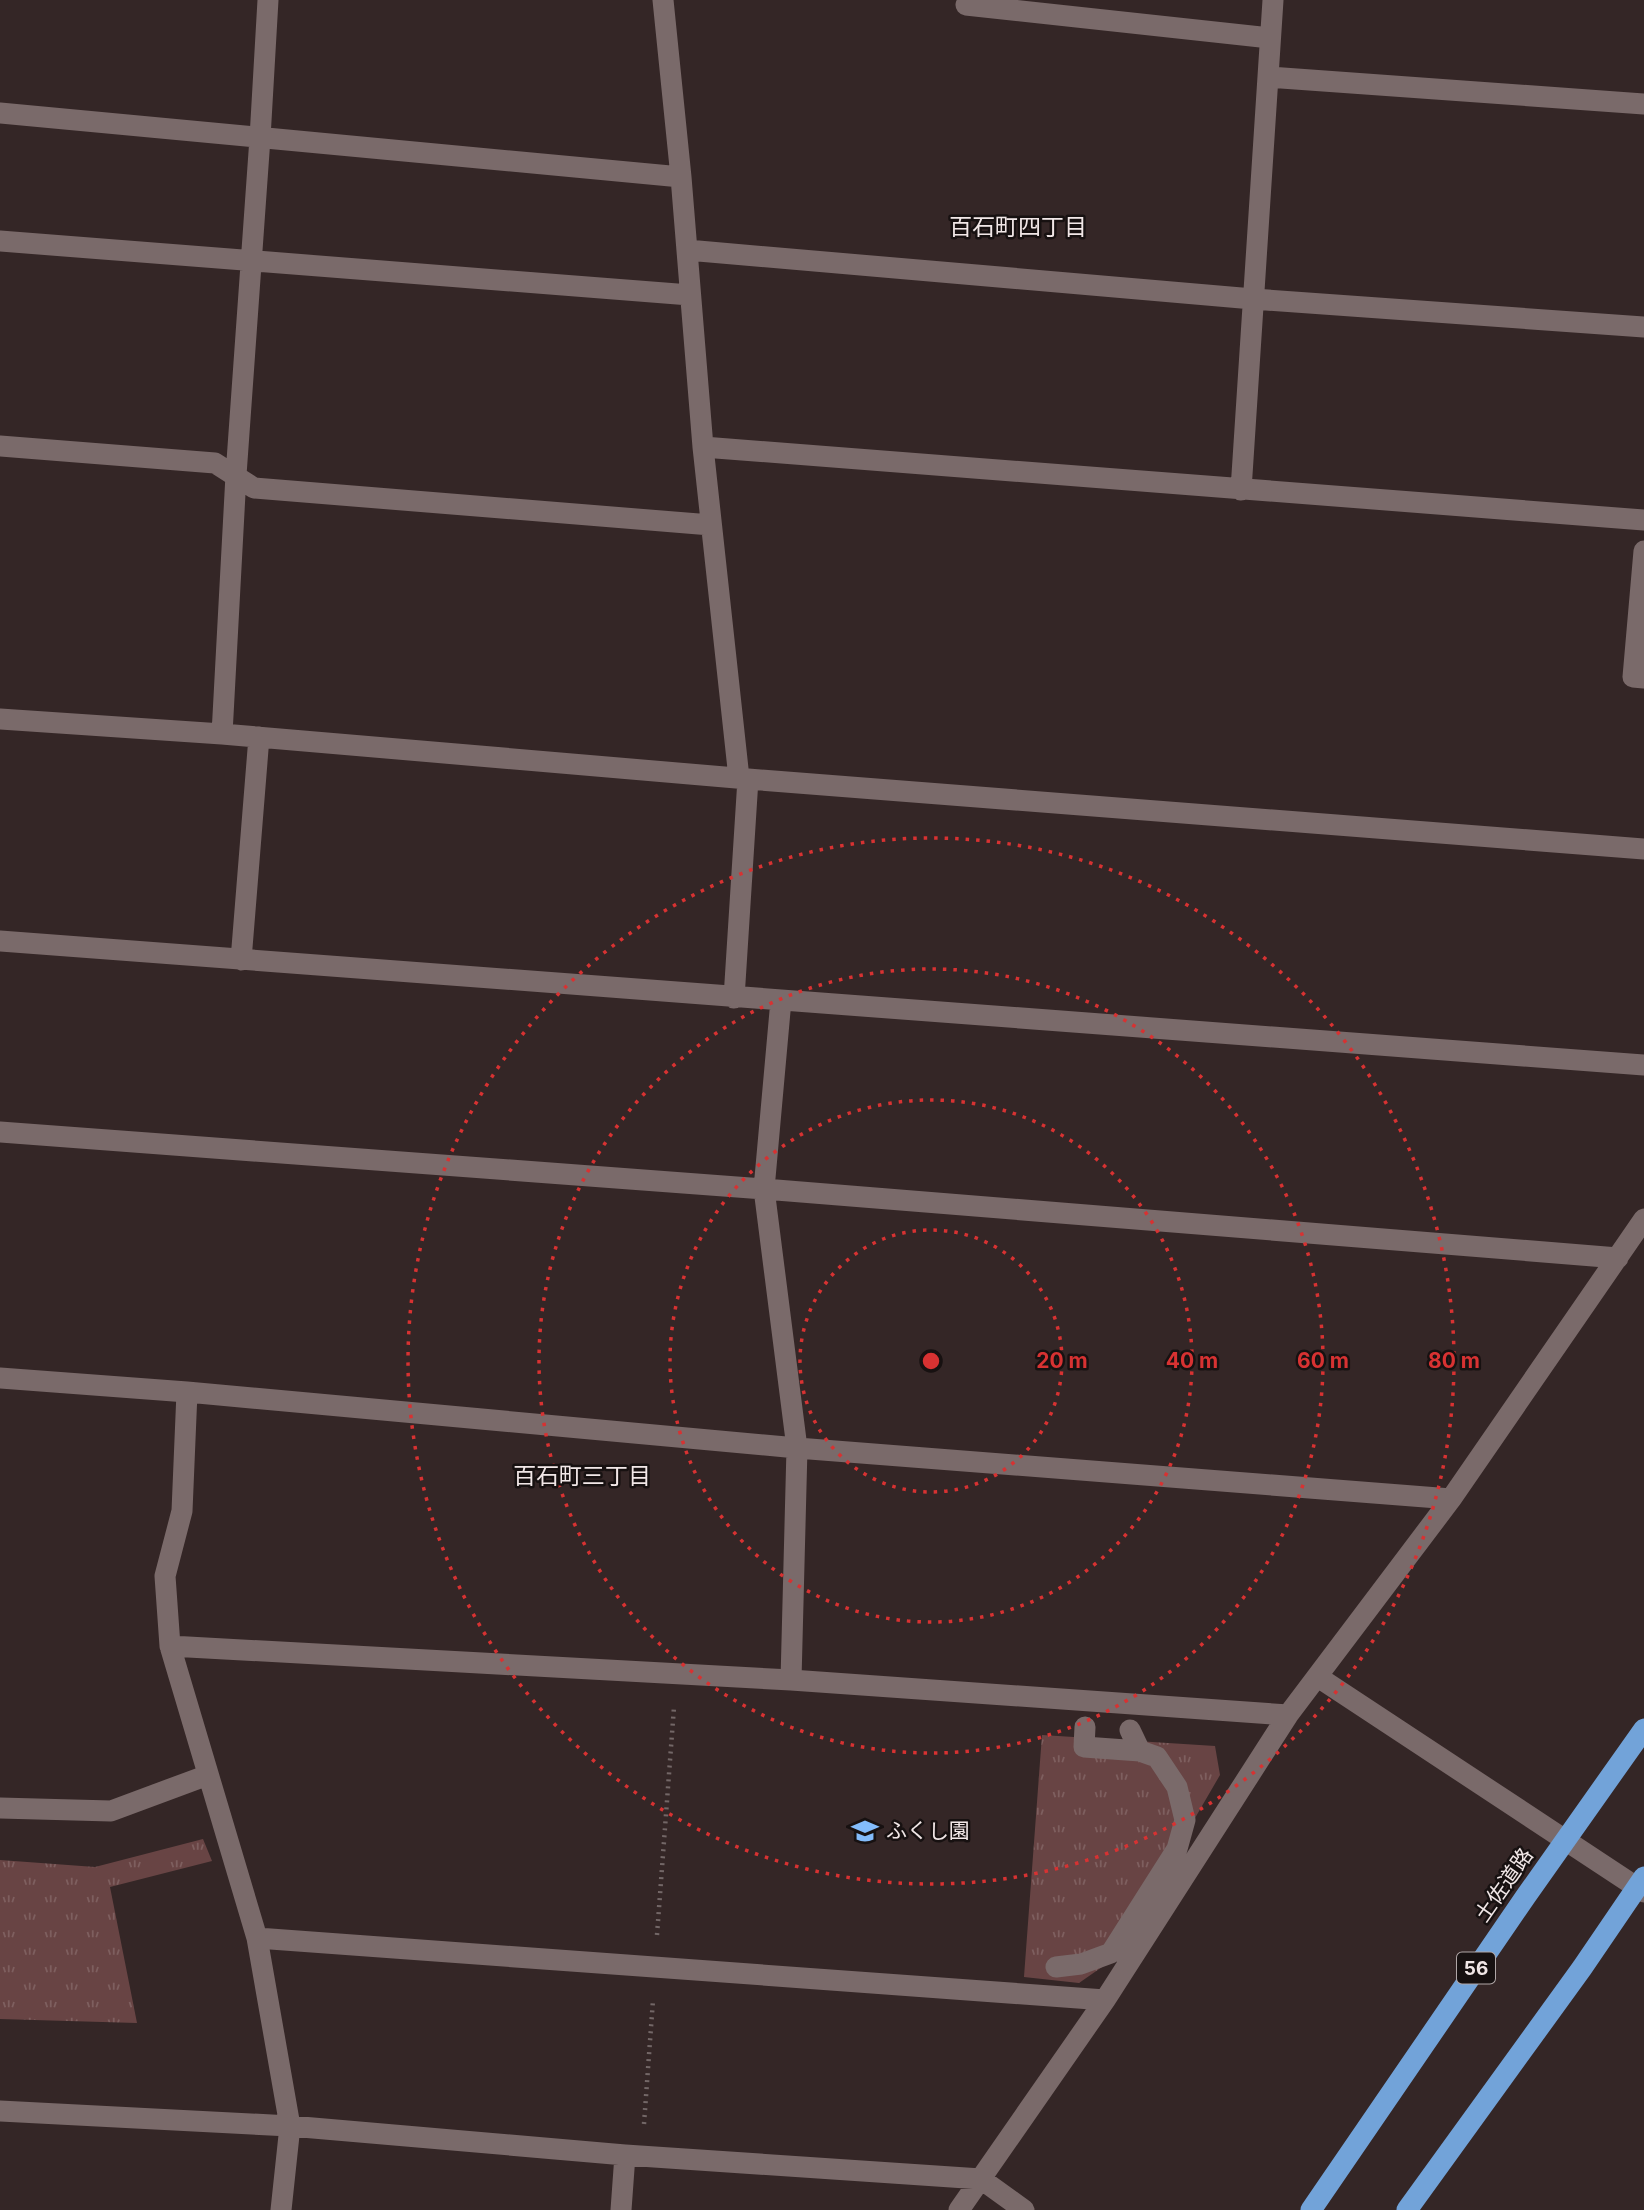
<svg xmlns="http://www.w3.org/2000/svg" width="1644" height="2210" font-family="Inter,'Noto Sans JP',sans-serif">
  <defs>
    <pattern id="park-tufts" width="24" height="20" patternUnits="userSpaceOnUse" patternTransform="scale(1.75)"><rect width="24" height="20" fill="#684444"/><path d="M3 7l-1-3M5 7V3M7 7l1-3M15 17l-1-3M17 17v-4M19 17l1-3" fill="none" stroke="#7e5f5f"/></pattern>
  </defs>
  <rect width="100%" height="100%" fill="#342626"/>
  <path fill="url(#park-tufts)" d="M1042 1735 1215 1746 1220 1775 1177 1849 1102 1967 1079 1983 1024 1977Z
    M203 1839 212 1861 110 1887 137 2023 0 2019V1860L95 1867Z"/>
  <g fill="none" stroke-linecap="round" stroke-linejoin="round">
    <path stroke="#736767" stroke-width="4.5" stroke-dasharray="2 5" stroke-linecap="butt" d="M657 1935 674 1707
      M644 2124 653 2000"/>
    <path stroke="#7a6a6a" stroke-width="21" d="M663 0 681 177 703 447 739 778
      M966 5 1270 38
      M1268 77 1644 104
      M0 113 681 177
      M0 241 690 295
      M687 250 1253 299 1644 327
      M0 446 215 463 254 488 711 525
      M703 447 1644 520
      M1241 490 1273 0
      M1644 551 1633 677 1644 678
      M0 719 222 734 748 779 1644 849
      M222 734 236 475 260 138 268 0
      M0 941 1644 1065
      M241 960 259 737
      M734 998 748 779
      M781 1000 764 1189 797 1448 791 1680
      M0 1132 764 1189 1618 1258
      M0 1378 187 1392 797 1448 1451 1499
      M187 1392 182 1511 165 1576 170 1646 257 1938 290 2126 281 2210
      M170 1646 791 1680 1288 1715
      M1318 1677 1644 1892
      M1085 1727 1084 1747 1140 1751
      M0 1808 111 1811 208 1775
      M257 1938 1105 2000
      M1056 1967 1081 1964 1111 1953 1177 1849 1185 1820 1177 1787 1157 1757 1140 1751 1130 1730
      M0 2111 290 2126 625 2155 981 2179 1024 2210
      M621 2210 625 2155
      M959 2210 1105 2000 1288 1715 1451 1499 1644 1219"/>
    <path stroke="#72a3d9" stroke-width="21" d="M1311 2210 1526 1896 1644 1729
      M1407 2210 1582 1968 1644 1877"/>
  </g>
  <g fill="none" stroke="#d73232" stroke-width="3.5" stroke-dasharray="3.5 7">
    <circle cx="931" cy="1361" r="131"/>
    <circle cx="931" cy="1361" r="261"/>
    <circle cx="931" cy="1361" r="392"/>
    <circle cx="931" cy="1361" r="523"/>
  </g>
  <defs>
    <symbol id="school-bare" viewBox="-9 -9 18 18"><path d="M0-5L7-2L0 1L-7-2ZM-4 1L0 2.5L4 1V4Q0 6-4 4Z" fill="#83bcfb" stroke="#171111" stroke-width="2.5" paint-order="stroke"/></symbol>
  </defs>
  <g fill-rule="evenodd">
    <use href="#school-bare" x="846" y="1812" width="38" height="38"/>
  </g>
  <g text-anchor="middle" stroke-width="5" stroke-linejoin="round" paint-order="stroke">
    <rect fill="#171111" stroke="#b0a7a7" stroke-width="2" x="1457" y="1952.5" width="38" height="31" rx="5"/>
    <g font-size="19" font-weight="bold" fill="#f1e7e7">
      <text x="1476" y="1975">56</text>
    </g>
    <g font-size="21" fill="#f1e7e7" stroke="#171111" text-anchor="start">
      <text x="886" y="1838">ふくし園</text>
    </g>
    <g font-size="21" fill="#f1e7e7" stroke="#171111">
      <text transform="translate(1504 1885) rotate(-55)" y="7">土佐道路</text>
    </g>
    <g font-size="23" fill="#f1e7e7" stroke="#171111">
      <text x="1018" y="235">百石町四丁目</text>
      <text x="582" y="1484">百石町三丁目</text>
    </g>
  </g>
  <circle cx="931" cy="1361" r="10" fill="#d73232" stroke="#171111" stroke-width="3.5"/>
  <g font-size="21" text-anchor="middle" font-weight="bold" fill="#d73232" stroke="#171111" stroke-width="5" stroke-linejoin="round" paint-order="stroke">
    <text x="1062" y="1368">20 m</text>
    <text x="1192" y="1368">40 m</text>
    <text x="1323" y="1368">60 m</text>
    <text x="1454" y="1368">80 m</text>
  </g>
</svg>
